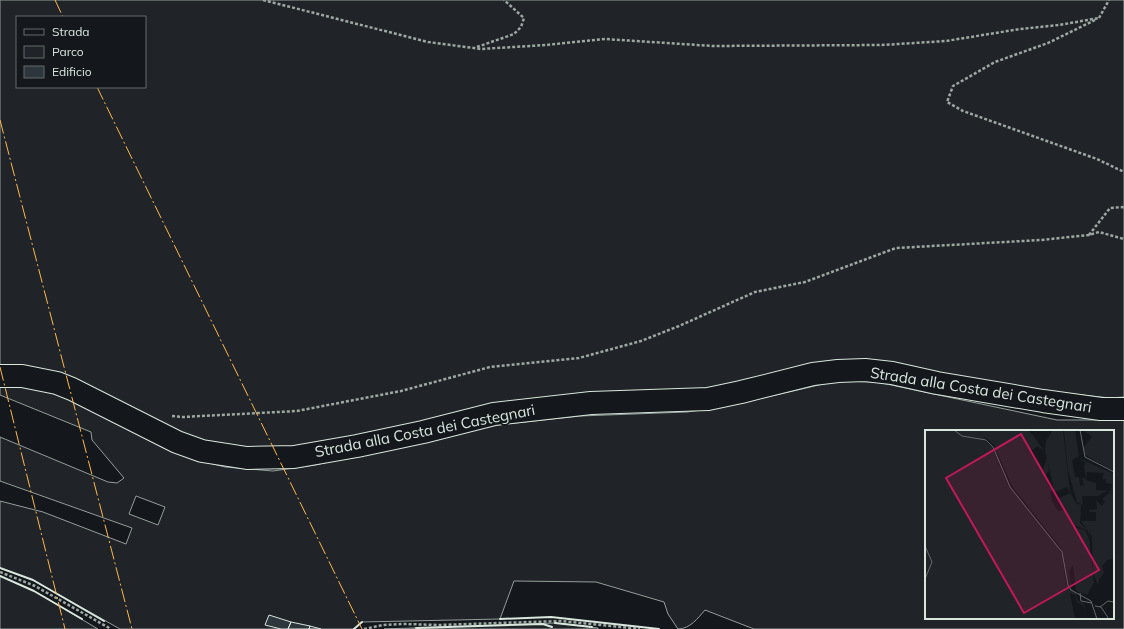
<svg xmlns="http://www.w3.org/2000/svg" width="1124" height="629" font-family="Mulish,sans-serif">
  <rect width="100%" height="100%" fill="#14181c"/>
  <path fill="#202428" stroke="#939e99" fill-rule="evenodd" d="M0 0H1124V397L1110 398 1027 389 888 364 289 450 216 446 0 367ZM17 17H145V87H17Z
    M836 381 877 382 1057 420H1124V629H754L705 610C698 618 690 629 678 629L668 614 664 602 596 582 514 581 500 619 362 622 354 629H120L33 580 0 568V501L43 512 126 544 132 528 0 481V437L108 482 117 483 124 478 92 440 91 432 0 395V387L2 386 23 387 60 395 166 449 190 458 225 467 273 471 315 465 488 426 580 416 687 412 709 409 737 404ZM926 431H1113V618H926ZM136 496 165 507 158 525 129 514Z
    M0 576 34 591 98 629H0Z
    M555 623 598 628V629H384Z"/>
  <path fill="#2c363c" stroke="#d8e6dc" d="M269 615 291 622 288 629H281L265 625Z
    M291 622 310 626 309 629H288Z
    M310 626 321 629H309Z"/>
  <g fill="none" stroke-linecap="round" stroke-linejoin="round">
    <defs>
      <path id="secondary" d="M0 376H22L57 383 72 389 177 442 202 451 247 458 294 457 357 446 423 432 494 414 591 403 708 399 741 392 813 374 838 371 865 370 892 373 937 383 1043 401 1101 409H1124"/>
    </defs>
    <use href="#secondary" stroke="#d8e6dc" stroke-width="24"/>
    <path stroke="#9da8a2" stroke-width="2.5" stroke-dasharray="3 2" stroke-linecap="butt" d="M263 0 428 42 481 49 546 45 605 39 713 46 882 45 946 41 1020 29 1059 25 1099 18
      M1099 18 1109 0
      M1095 20 1048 43 995 62 953 86 947 102 963 111 1097 159 1124 172
      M477 47 514 34 521 27 524 18 504 0
      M1089 235 1110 208 1124 207
      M172 416 183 417 297 411 401 391 490 367 579 358 641 341 679 326 755 292 805 282 896 248 1041 240 1089 235 1099 232 1124 239
      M0 572 35 586 111 629
      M364 629 383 625 404 624 438 625 561 621 640 629"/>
    <use href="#secondary" stroke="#14181c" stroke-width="22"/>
    <path stroke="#d8e6dc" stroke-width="2" d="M0 568 33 580 104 621
      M0 576 34 591 82 619
      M500 619 551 617 659 629
      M555 623 592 627
      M416 628 543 624 552 627
      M354 629 362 622"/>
    <path stroke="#ffb74d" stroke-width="1" stroke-dasharray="14 3 2 3" stroke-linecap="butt" d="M55 0 63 17
      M97 87 362 629
      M0 120 132 629
      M0 367 65 629"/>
  </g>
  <g text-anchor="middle" stroke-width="3" stroke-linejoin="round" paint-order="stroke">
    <g font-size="15" fill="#d8e6dc" stroke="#14181c">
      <text transform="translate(981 390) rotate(9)" y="5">Strada alla Costa dei Castegnari</text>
      <text transform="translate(425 431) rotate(-11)" y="5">Strada alla Costa dei Castegnari</text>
    </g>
  </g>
  <g transform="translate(925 430)">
    <rect width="189" height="189" fill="#14181c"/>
    <path d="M0 0H102L108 5 119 21 113 16 106 21 118 39 122 28 124 41 121 44 123 56 128 58 125 62 127 71 133 81 139 80 148 97 160 100 164 108 169 153 162 165 151 161 148 135 144 142 147 158 145 156 136 118 87 56 69 15 60 7 59 10 67 17 83 55 133 117 137 126 141 154 151 164 152 170 159 174 162 184 158 175 152 172 150 165 145 163 150 189H116L115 187 114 189H0ZM128 0H138L145 62 151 73 156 75 155 93 163 100 164 103 166 110 162 100 149 95 133 69 145 63 142 57 130 62 129 59 120 20 121 11ZM139 0H150L154 26 147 30 150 47H154L155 56 159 55 157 47 161 49 159 36 161 33 154 28 189 44V63L182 61 173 66H157L158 75 152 72 143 40ZM162 42 179 43 177 49H181V53L187 54 186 61 171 60V53L161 50ZM158 0H189V41L160 25 158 18 167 7ZM185 62 189 64V129L182 130 177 136 179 143 174 149 173 155 168 144 167 106 156 91H171V82H164V80L172 79 171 70 177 76 180 71 177 69Z" fill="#202428" fill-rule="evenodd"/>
    <path fill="none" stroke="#626a69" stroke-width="1" d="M29 0 37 6 61 10 68 17 85 57 137 122 143 155 146 160 166 171 172 189M155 0 160 27 189 42M0 116 7 132 0 149M155 163 156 171 167 173M170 176 176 177 184 189M175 177 183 171 189 172"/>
    <path fill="#c2185b" fill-opacity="0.15" stroke="#c2185b" stroke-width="2" d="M96 4 174 140 99 183 21 48Z"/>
    <rect width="189" height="189" fill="none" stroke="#d8e6dc" stroke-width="2"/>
  </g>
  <rect x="16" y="16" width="130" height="72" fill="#14181c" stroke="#626a69"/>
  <rect x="24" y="29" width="20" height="6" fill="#14181c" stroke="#626a69"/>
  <text x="52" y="36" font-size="12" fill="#d8e6dc">Strada</text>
  <rect x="24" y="46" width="20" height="12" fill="#202428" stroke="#626a69"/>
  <text x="52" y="56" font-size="12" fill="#d8e6dc">Parco</text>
  <rect x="24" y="66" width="20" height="12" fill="#2c363c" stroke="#626a69"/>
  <text x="52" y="76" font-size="12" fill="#d8e6dc">Edificio</text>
</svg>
